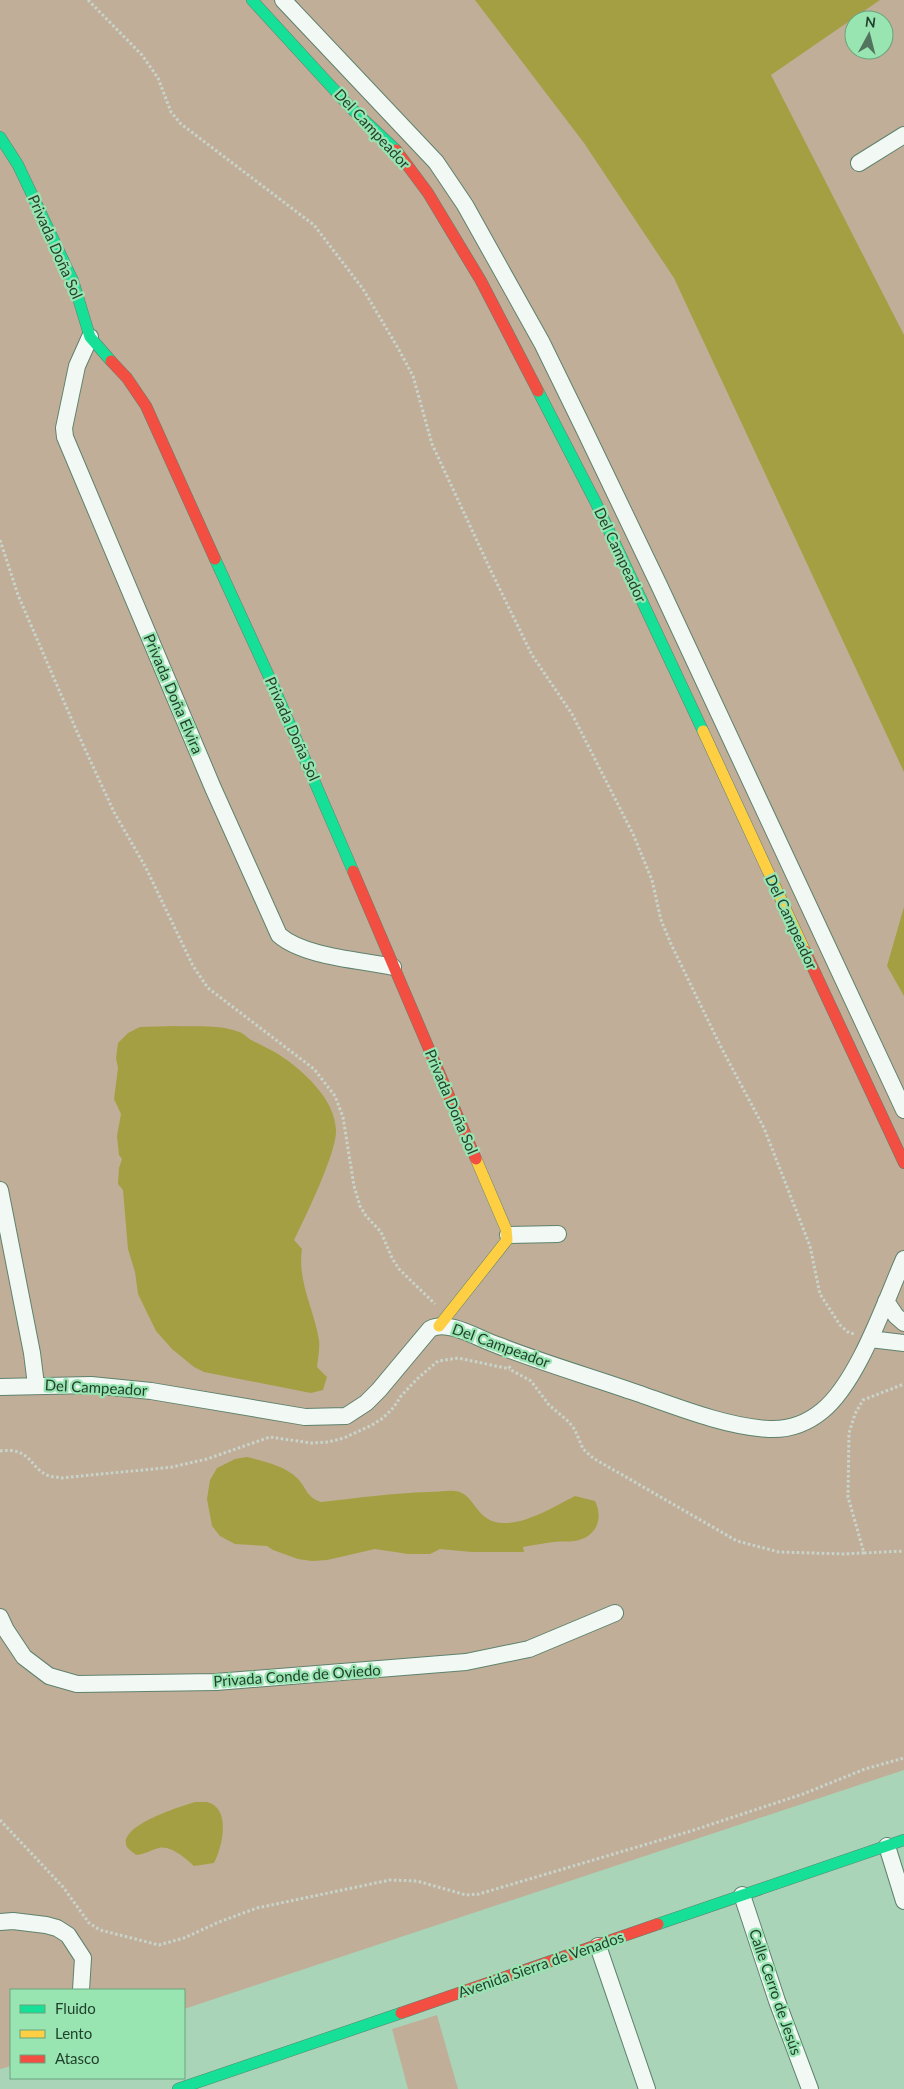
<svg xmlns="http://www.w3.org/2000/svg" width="904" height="2089" font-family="Lato,sans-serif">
  <rect width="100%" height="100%" fill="#aad4b8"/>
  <path fill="#c1ae98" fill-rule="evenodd" d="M0 0H904V1770L184 2009V1990H11V2066L0 2069ZM854 20H884V50H854Z
    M437 2015 458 2089H408L392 2029Z"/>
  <path fill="#a49f42" d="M475 0H880L771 75 904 335V772L674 278 584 143Z
    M904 907V996L887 966Z
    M175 1026C195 1027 220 1024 239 1032 244 1033 247 1038 251 1040 260 1045 270 1049 278 1054 303 1070 335 1099 336 1130 337 1152 305 1218 294 1240L302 1249C297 1281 314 1309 319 1340 320 1348 318 1359 317 1367L327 1377 323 1390 311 1393 204 1372 194 1367 172 1349 156 1331 138 1294 135 1272 128 1249 123 1190 118 1184 119 1168 122 1159 119 1155 117 1136 121 1114 114 1099 118 1068 116 1058 118 1043 128 1033 140 1027Z
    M247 1457C263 1461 285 1466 297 1478 307 1488 306 1497 321 1502 357 1498 393 1493 429 1492 438 1492 446 1490 455 1491 467 1492 472 1503 478 1510 501 1541 549 1509 575 1496L595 1501C604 1519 596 1538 574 1541 568 1542 561 1541 554 1542 544 1543 534 1545 523 1547L524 1552H472L440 1549 430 1554H408L375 1549 327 1560 312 1561 298 1559 273 1550 267 1546 235 1544 220 1536 212 1526 207 1499 210 1480 217 1468 235 1459Z
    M195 1802C198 1802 203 1802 207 1802 232 1808 222 1848 214 1863L194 1866C186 1859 171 1845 159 1848 151 1850 146 1854 136 1855 134 1853 129 1850 127 1847 116 1826 182 1806 195 1802Z"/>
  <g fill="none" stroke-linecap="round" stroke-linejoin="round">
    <defs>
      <path id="street" d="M283 0 436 162 465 205 542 343 585 431 658 583 904 1110
        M859 163 904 135
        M90 337 77 366 64 428 65 437 213 788 279 935C304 957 361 960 393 967
        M0 1190 32 1353 36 1385
        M508 1235 558 1234
        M886 1301 896 1316 904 1323
        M870 1339 904 1343
        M0 1387 91 1385 151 1391 305 1417 346 1416 366 1403 379 1390 430 1329C448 1319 479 1339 497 1345 543 1363 591 1377 637 1393 677 1407 727 1427 769 1429 789 1430 806 1424 822 1411 858 1382 885 1302 904 1259
        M0 1617 6 1630 24 1657 49 1676 77 1684 216 1682 466 1662 529 1649 615 1613
        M887 1846 904 1901
        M742 1895 777 2001 810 2089
        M0 1922 13 1921 46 1925 57 1928 68 1935 83 1958 81 1990
        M598 1946 647 2089"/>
      <path id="fast" d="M252 0 350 107 396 150
        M0 137 18 165 73 281 90 337 111 361
        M538 391 596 503 703 731
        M215 559 272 683 353 871
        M658 1924 904 1840
        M178 2089 401 2013"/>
      <path id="slow" d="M703 731 805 951
        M439 1326 507 1240 506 1229 476 1159"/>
      <path id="jam" d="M396 150 428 193 481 281 538 391
        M111 361 127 378 146 406 215 559
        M353 871 476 1159
        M805 951 904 1163
        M401 2013 658 1924"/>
    </defs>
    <use href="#street" stroke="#5e826d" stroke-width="18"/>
    <use href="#fast" stroke="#5e826d" stroke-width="12"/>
    <use href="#slow" stroke="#5e826d" stroke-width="12"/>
    <use href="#jam" stroke="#5e826d" stroke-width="12"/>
    <path stroke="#c8d5cc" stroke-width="3" stroke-dasharray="2.5 2.5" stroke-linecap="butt" d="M88 0 142 55 158 78 171 112 181 124 314 225 363 289 398 348 413 376 432 444 491 571 532 655 572 714 633 834 652 880 661 920 671 944 721 1047 764 1128 810 1246 820 1294 840 1325 849 1333 855 1334
      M0 540 18 595 78 734 114 812 146 868 193 966 208 988 314 1069 335 1096 343 1117 354 1186 360 1206 366 1216 381 1232 392 1258 399 1269 435 1304
      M509 1366 511 1370 531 1381 549 1405 569 1422 575 1430 583 1449 593 1458 737 1541 779 1552 844 1554 864 1553 848 1497 849 1433 855 1414 863 1400 904 1384
      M0 1451C32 1447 29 1468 49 1476 53 1477 58 1477 62 1478L172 1467 207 1459 270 1437 311 1443 328 1442 344 1438 372 1425 383 1418 394 1407 401 1396 417 1379 438 1361 458 1358 510 1369
      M864 1553 904 1551
      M0 1820 63 1887 89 1923 100 1930 159 1945 184 1938 219 1922 257 1908 390 1880 417 1881 466 1895 479 1894 691 1831 803 1794 865 1769 904 1758"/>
    <use href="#street" stroke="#f2f9f4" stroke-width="16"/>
    <use href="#fast" stroke="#16e098" stroke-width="11"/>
    <use href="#slow" stroke="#ffcf43" stroke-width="11"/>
    <use href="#jam" stroke="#f24e42" stroke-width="11"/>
  </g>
  <g text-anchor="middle" stroke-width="4.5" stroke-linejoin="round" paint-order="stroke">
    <g font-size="15" fill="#22412d" stroke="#98e5b2">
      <text transform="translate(372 129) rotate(47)" y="5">Del Campeador</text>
      <text transform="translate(55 247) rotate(66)" y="5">Privada Doña Sol</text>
      <text transform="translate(620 555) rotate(65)" y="5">Del Campeador</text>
      <text transform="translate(173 694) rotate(67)" y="5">Privada Doña Elvira</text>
      <text transform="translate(292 729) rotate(66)" y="5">Privada Doña Sol</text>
      <text transform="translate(791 922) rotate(65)" y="5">Del Campeador</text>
      <text transform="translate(451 1102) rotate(67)" y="5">Privada Doña Sol</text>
      <text transform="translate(501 1346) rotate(20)" y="5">Del Campeador</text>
      <text transform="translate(96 1388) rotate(3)" y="5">Del Campeador</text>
      <text transform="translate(297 1676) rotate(-4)" y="5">Privada Conde de Oviedo</text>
      <text transform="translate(541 1965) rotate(-19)" y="5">Avenida Sierra de Venados</text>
      <text transform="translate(775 1992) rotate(71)" y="5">Calle Cerro de Jesús</text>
    </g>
  </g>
  <rect x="10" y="1989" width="175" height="90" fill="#98e5b2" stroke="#69a37d"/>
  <rect x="20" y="2005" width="25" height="8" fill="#16e098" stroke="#69a37d"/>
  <text x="55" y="2014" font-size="15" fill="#22412d">Fluido</text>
  <rect x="20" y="2030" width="25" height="8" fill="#ffcf43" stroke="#69a37d"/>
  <text x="55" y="2039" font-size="15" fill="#22412d">Lento</text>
  <rect x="20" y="2055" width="25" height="8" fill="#f24e42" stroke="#69a37d"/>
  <text x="55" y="2064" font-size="15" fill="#22412d">Atasco</text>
  <g transform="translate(869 35) rotate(7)"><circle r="24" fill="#98e5b2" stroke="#69a37d"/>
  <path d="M0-4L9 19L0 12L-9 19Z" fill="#52745e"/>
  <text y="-8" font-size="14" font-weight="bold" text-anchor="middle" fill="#22412d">N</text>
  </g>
</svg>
